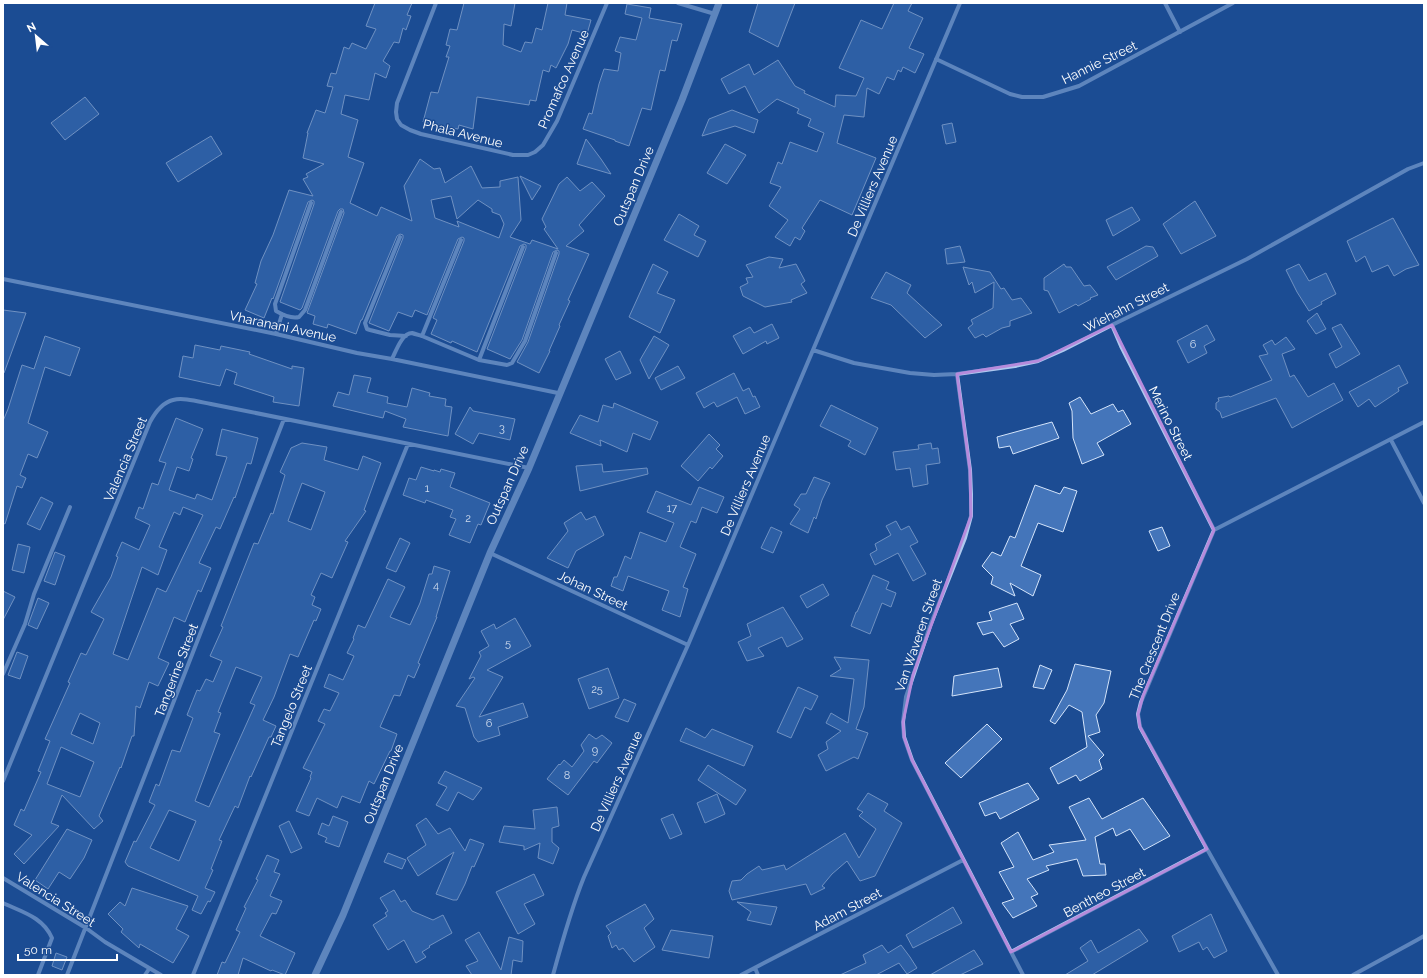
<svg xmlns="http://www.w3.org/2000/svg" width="1427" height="978" font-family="Raleway,sans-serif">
  <rect width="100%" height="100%" fill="#1c4c93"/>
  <path fill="#4475ba" stroke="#d4e4fa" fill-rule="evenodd" d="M375 3H412L407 15 411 16 406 30 403 28 399 43 394 42 383 61 390 66 386 78 375 73 369 100 345 95 341 114 358 120 348 157 364 163 350 203 377 216 381 207 412 221 404 186 420 159 434 169 440 168 445 183 471 166 482 188 500 187V181L518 177 521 220 510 237 530 244 532 240 558 249 544 229 546 227 542 219 559 184 567 177 580 191 592 182 605 196 579 225 584 231 566 246 589 254 568 300 570 301 559 325 560 326 549 351H550L539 373 517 362 528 342 559 254V251L557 250 553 252 522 340 510 359 487 349 526 248V245L524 244 520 246 477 352 452 341 451 343 431 334 437 320 433 318 464 241V238L462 237 458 239 427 315 415 310 412 317 398 312 389 331 369 323 403 238V235L400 234 397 236 362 320H361L356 334 328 324 327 328 313 324 315 316 307 313 344 213 343 209H340L338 211 302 308 300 310 280 302 314 204V201L312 200 308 202 273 299 272 298 264 318 245 310 257 284 255 283 261 261 273 235 289 190 313 196 303 179 308 177 306 174 324 164 303 158 308 133H307L316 110 325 113 333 87 327 86 331 73 336 74 344 47 349 49 352 43 366 49 376 29 366 26ZM451 196 457 219 478 200 492 209V212L500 215 504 224 499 238 457 221 459 227 435 218 431 200Z
    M464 3H515L511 26 504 24 503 45 521 52 525 42 532 43 536 28 542 30 548 3H567L565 15 591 20 587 34 572 30 568 44 556 68 551 65 549 72 543 70 536 101 530 100 529 105 477 97 473 129 459 125 458 129 423 122 431 92 438 93 449 57H446L450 46 446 45 450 29 457 30Z
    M758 3H795L778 47 749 32Z
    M894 3H912L908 11 923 18 909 48 924 54 915 73 903 67 901 72 898 70 894 80 887 77 879 94 867 88 864 117 844 115 837 143 876 158 852 215 820 200 802 228 805 231 800 240 795 237 790 246 775 237 788 220 769 206 781 187 770 183 778 162 782 164 790 142 817 152 824 133 808 126 811 119 797 113 799 109 777 99 759 113 745 86 729 94 721 79 749 64 754 75 778 60 795 86 805 91 804 93 835 107 836 95 856 96 864 78 839 68 861 20 882 29Z
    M627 4 651 8 649 18 682 24 677 41 672 40 665 71 660 70 651 110 642 108 629 146 615 141V140L583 129 589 113 592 114 599 84 604 69 618 71 621 53 615 51 620 37 636 40 642 18 625 14Z
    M85 97 99 114 65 140 51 123Z
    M732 110 758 120 754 133 735 126 702 136 709 119Z
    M952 123 956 142 946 144 942 125Z
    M211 136 222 154 178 182 166 163Z
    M586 139 601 159 611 174 577 164Z
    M725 144 746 155 727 184 707 173Z
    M520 176 541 186 532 200Z
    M1195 201 1216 236 1181 254 1163 224Z
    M1132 207 1140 220 1113 236 1106 220Z
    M679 214 699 226 694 235 706 241 698 257 664 240Z
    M1393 218 1419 265 1406 269 1394 276 1388 265 1372 272 1365 256 1356 262 1347 241Z
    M960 246 965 262 947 264 945 249Z
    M1146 246 1153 247 1158 256 1116 280 1107 267Z
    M769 257 783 259 779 268 796 264 805 281 801 284 807 293 791 300 792 302 765 307 743 296 740 287 748 283 746 278 753 277 746 265Z
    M653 264 668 272 657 293 675 300 660 333 629 317Z
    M1064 264 1066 267H1071L1084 286 1090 285 1098 295 1090 298 1091 299 1078 306 1076 304 1059 313 1048 291 1044 290V278Z
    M1299 264 1309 281 1326 273 1336 294 1321 302 1322 304 1309 311 1297 292 1286 270Z
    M963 267 990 272 1001 289 1004 288 1012 300 1021 298 1032 313 1010 321V326L1002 328 986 337 983 334 975 338 968 328 973 324 971 320 993 308 994 282 975 293 972 282 969 285Z
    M886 272 911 285 907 293 942 325 925 338 891 305 871 298Z
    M3 310 26 313 4 373H3Z
    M1317 313 1326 329 1316 334 1307 321Z
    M772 324 779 338 767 344 766 341 743 354 733 336 750 327 754 333Z
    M1341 324 1360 354 1336 368 1329 354 1342 347 1332 328Z
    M1207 325 1215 340 1204 346 1207 353 1188 363 1177 341Z
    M45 336 80 348 70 376 45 367 28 423 48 432 37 458 28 454 20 475 26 478 22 488 17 486 5 524 3 523V421L8 409 22 365 34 369Z
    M654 336 669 345 649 379 640 360Z
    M1286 337 1295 349 1282 354 1290 377 1294 375 1308 397 1334 383 1343 400 1292 428 1276 398 1222 418 1220 412 1216 409V403L1219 401 1218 398 1229 396 1230 397 1272 380 1259 356 1268 354 1263 345 1272 340 1275 345Z
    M195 345 220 350 221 346 250 352 249 354 292 369V366L304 368 299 406 273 402 274 397 234 384 237 373 226 369 220 386 179 377 183 356 193 358Z
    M620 351 631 373 616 380 605 359Z
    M1399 365 1408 383 1398 388 1399 391 1375 407 1369 399 1358 407 1349 392Z
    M678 366 685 378 661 390 655 378Z
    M734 373 743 391 749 388 753 397 755 396 760 407 745 414 737 397 717 407 714 402 704 408 696 393Z
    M354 375 371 378 367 392 388 397 387 403 407 407 412 388 430 393 429 396 446 399 445 406 452 407 448 436 403 427 406 419 385 411 383 418 333 406 338 392 349 395Z
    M1080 397 1091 414 1113 404 1118 412 1123 410 1131 424 1097 443 1104 455 1082 464 1073 438 1072 411 1069 403Z
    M614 403 658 422 650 440 633 433 627 452 600 440 601 446 570 433 580 415 598 422 603 405 613 408Z
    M831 405 878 428 865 455 848 446 851 441 820 426Z
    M470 407 473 411 515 419 510 440 479 433 473 444 455 434Z
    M176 418 203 429 191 458 193 459 189 471 177 467 169 490 195 499 197 494 212 500 227 457 216 455 222 429 258 438 251 464 247 463 235 498 234 497 220 529 216 527 199 563 211 568 201 592 198 590 185 622 174 617 158 658 169 663 158 686 149 682 140 708 136 706 134 736H132L121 768 120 767 99 816 103 821 94 829 62 795 51 823 59 826 24 864 14 854 32 835 14 825 21 809 24 811 41 772 38 771 50 741 45 739 70 683 68 682 81 653 86 655 104 619 91 612 111 577 118 557 116 556 122 542 139 550 150 525 135 518 139 507 143 509 152 483 158 485 166 463 159 461ZM183 507 203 515 166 592 157 588 128 660 113 654 142 567 158 575 167 550 159 547 174 512 180 515ZM80 713 100 723 93 744 71 734ZM61 747 94 762 80 797 47 784Z
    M1052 422 1059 438 1013 454 1010 446 999 448 997 437Z
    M709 434 720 445 716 449 723 456 712 469 710 467 698 481 681 466Z
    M302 443 327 447 324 460 358 470 363 456 381 463 364 510 366 511 345 541 348 542 332 578 321 573 311 595 315 597 312 605 321 609 316 621 314 620 298 657 290 654 274 697 263 720 276 726 271 737H269L251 777 250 776 238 808 235 806 219 840 222 841 211 869 213 870 205 888 215 892 210 902 208 901 201 914 192 910 198 896 128 866 125 862 134 841 136 842 155 805 149 802 156 784 159 786 172 750 180 752 193 718 187 715 197 690 200 691 206 679 213 682 222 661 210 656 223 627 221 626 254 543 258 544 271 513 273 514 285 475 280 472 291 448ZM302 483 325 492 311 530 288 521ZM236 667 262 677 250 703 255 705 209 807 195 801 220 734 214 732 221 713 218 712ZM169 810 196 821 179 861 150 848Z
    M931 443 932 449 938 448 940 463 926 465 928 484 913 487 910 468 896 470 893 452 919 449 918 445Z
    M602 464 603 472 647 468 648 474 580 491 576 466Z
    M421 467 434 471V470L440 472 441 469 455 473 450 487 490 503 481 525 478 524 470 543 449 535 456 519 450 517 453 510 426 500 425 503 403 495 409 478 416 480Z
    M814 477 830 483 822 500 816 519 814 517 808 533 790 524 800 509 794 505 801 494H806Z
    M1035 485 1060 494 1064 487 1077 491 1063 532 1038 523 1021 566 1041 575 1033 596 1010 583 1015 596 991 584 993 577 982 566 992 552 1001 556 1010 536 1015 538Z
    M699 487 724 497 717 513 702 507 696 523 691 521 680 547 696 554 683 587 688 589 680 617 662 610 669 591 628 576 623 591 611 586 614 577H617L625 556 631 559 640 532 666 542 674 523 647 512 656 491 691 505Z
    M41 497 53 503 40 530 27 524Z
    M581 512 586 520 595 516 604 535 576 551 568 568 547 558 568 531 564 523Z
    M896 521 901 530 909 526 918 542 910 546 926 574 913 581 898 553 875 565 870 554 877 550 875 544 891 535 886 526Z
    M771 527 782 532 773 553 761 548Z
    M1162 527 1170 546 1158 551 1149 531Z
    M400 538 410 543 396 572 386 568Z
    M18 544 30 547 24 573 12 570Z
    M55 552 65 556 55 585 44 581Z
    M434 566 450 571 436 617H437L418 663 420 664 414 678 408 675 400 696 394 695 380 727 397 734 391 751H390L374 784 369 781 360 803 342 796 337 808 317 798 309 816 296 811 311 778 310 777 312 772 303 768 325 724 318 721 324 709 330 711 339 693 324 687 329 674 343 680 354 656 347 653 354 639 353 638 358 625 365 628 388 579 405 587 390 617 410 625 420 603 429 574H432Z
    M873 575 889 582 886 589 896 593 891 607 882 603 870 634 851 626 856 612H857Z
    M823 584 829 595 807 608 800 596Z
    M3 591 15 597 3 620Z
    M38 598 49 603 37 629 28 625Z
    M1017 603 1024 619 1010 624 1019 639 1004 647 993 632 983 635 977 623 992 620 989 612Z
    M783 607 803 639 787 647 782 637 758 648 764 656 747 661 738 642 751 636 747 624Z
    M515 618 531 646 487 670 503 677 479 717 523 703 528 717 498 727 500 735 478 742 474 737 465 708 456 706 475 678 473 677 469 679 481 656 479 652 489 646 481 631 494 624 496 629Z
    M17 652 28 656 20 679 8 675Z
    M834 657 869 660 864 707 856 729 868 733 858 759 854 757 826 771 818 755 828 749 826 742 841 731 826 723 831 713 848 723 854 679 830 676 841 669Z
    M1075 664 1111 671 1104 703 1096 715 1100 732 1088 736 1104 755 1099 760 1102 769 1080 781 1076 775 1058 784 1050 768 1087 747 1082 712 1069 705 1055 724 1050 721 1067 690Z
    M1040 665 1052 670 1044 689 1033 687Z
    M608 668 619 698 589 709 578 679Z
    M998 668 1002 687 952 696 954 676Z
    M798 687 818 696 811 710 805 707 791 738 777 732Z
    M624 699 636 704 628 722 615 717Z
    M987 724 1002 739 961 778 945 763Z
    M686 728 705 738 712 729 753 746 744 766 680 741Z
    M589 734 596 739 602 735 612 743 597 763 594 761 568 795 547 779 559 764 560 765 564 760 572 767 584 751 581 745Z
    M708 765 746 790 736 805 698 780Z
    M445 771 482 788 473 800 458 792 448 811 436 805 447 787 438 783Z
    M1028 783 1039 799 1000 819 996 812 985 816 979 803Z
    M868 793 888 804 884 811 902 823 875 876 860 881 847 861 832 874 822 886 825 888 811 895 806 884 732 900 729 891 732 881 741 880 747 874 759 866 762 870 784 865 786 870 845 833 859 858 876 829 859 816 863 812 857 809Z
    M717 794 725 814 705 823 697 803Z
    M1089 798 1102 819 1143 798 1170 836 1144 850 1130 829 1116 836 1113 828 1095 837 1100 864H1105L1106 875 1083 876 1077 859 1046 866 1049 870 1027 879 1038 894 1031 897 1037 906 1013 918 1002 903 1014 899 999 872 1014 867 1001 843 1018 832 1033 860 1054 852 1049 845 1086 840 1069 807Z
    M557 807 559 826 552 828V842L559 848 553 864 538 858 540 843 524 850V846L499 842 504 826 535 829 533 810Z
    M673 814 682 834 670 839 661 819Z
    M333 816 348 822 339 847 325 842 327 838 318 834 322 823 329 826Z
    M426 818 438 834 450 828 465 851 470 839 484 844 474 867 472 866 465 884 457 900H453L436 894 454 852 418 876 407 858 426 845 416 825Z
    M289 821 302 848 291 853 279 826Z
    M67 829 92 840 84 858 70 879 59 872 48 889 35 880Z
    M388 853 406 860 402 869 384 862Z
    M267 855 279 860 274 872 280 874 270 896 282 901 276 914 272 913 260 936 295 953 285 975 272 970 271 971 243 958 238 975H217L222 962 225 963 240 932 236 930 246 908 244 907 258 880 256 879Z
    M534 874 544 895 524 904 535 924 518 934 496 892Z
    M132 888 188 906 176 929 189 936 173 963 140 944 139 948 121 932 123 929 108 914 120 902 125 906Z
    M394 890 401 902 405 900 412 911 433 920 443 915 452 933 429 946 430 947 422 952 426 957 416 963 404 940 388 950 373 925 387 916 385 913 388 911 380 898Z
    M737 902 777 907 771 925 747 920 751 912Z
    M645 904 654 919 644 928 655 947 634 962 623 948 619 950 616 945 612 948 608 936 611 933 606 926Z
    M953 907 962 923 913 948 906 935Z
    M1211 914 1227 951 1214 958 1207 947 1203 950 1199 942 1179 952 1172 936Z
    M1139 929 1148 941 1092 975H1065L1088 961 1080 948 1091 940 1098 953Z
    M671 930 713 936 709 958 662 950Z
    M479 932 501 970 509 937 523 941 522 962 513 960 511 975H472L466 966 478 961 465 940Z
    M882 945 888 953 901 945 910 957 917 968 907 974 899 963 876 975H840L866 963 863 955Z
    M974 950 983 964 960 975H930Z
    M56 953 67 957 62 970 52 966Z"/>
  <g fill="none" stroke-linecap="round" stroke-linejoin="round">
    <path stroke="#aec9ef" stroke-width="4" d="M436 3 397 103 396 112 397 119 401 125 410 130 421 134 513 155H528L535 152 543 145 557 121 607 3
      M678 3 715 14
      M1165 3 1180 32
      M936 59 1010 94 1022 97H1043L1079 86 1233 3
      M311 203 275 304 276 311C283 315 291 319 299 317L305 310 341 212
      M400 237 365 323 367 329 370 330 390 335 406 336
      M3 279 276 334 357 353 392 359 558 393
      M1112 325 1121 346 1214 530
      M276 334 282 314
      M422 336 461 240
      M813 350 854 363 910 373 934 375 957 374 1015 366 1038 361 1063 350 1112 325 1247 259 1408 169 1424 163
      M392 359C396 351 402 333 412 333 415 334 419 335 422 336L479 360 523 247
      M479 360 507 365 512 363 525 341 556 253
      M957 374 970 470 971 494V516L965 538 930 626 906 697 903 722 904 737 912 760 1023 975
      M1391 440 1424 503
      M490 553 688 645
      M3 674 25 624 34 594 70 507
      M3 781 150 422C166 392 181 398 211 404L529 468
      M3 878 86 928 105 942 161 975
      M3 903C22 912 43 917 52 938L38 975
      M1011 952 1207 849
      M755 968 758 975
      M67 975 284 419
      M145 975 149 969
      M193 975 408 444
      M553 975C562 942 571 909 584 877L688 645 960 3
      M741 975 963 860
      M1278 975 1207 849 1140 727 1138 714 1141 702 1214 530 1424 422
      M1353 975 1417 940 1424 936"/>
    <path stroke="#aec9ef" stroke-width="7" d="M315 975 343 915 490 553 529 468 682 100 719 3"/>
  </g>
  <path d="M0 0H1427V978H0ZM1112 325 1214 530 1143 696 1138 714 1140 727 1207 849 1011 952 912 760 904 737 903 722 913 675 971 516 970 470 957 374 1038 361Z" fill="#1c4c93" fill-opacity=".55" fill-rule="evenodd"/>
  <path fill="none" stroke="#b68bdc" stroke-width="3" stroke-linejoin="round" d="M1112 325 1214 530 1143 696 1138 714 1140 727 1207 849 1011 952 912 760 904 737 903 722 913 675 971 516 970 470 957 374 1038 361Z"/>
  <g text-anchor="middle" stroke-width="3" stroke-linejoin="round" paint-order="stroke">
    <g font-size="11" fill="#d0dcee">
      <text x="1193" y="348">6</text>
      <text x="502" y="432">3</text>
      <text x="427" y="492">1</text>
      <text x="672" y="512">17</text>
      <text x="468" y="522">2</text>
      <text x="436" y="589">4</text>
      <text x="508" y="647">5</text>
      <text x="597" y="693">25</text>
      <text x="489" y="727">6</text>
      <text x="595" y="754">9</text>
      <text x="567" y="779">8</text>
    </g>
    <g font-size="13" fill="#fff" stroke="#1c4c93">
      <text transform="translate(1099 62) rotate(-26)" y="5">Hannie Street</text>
      <text transform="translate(563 79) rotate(-66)" y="5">Promafco Avenue</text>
      <text transform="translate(463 133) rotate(14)" y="5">Phala Avenue</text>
      <text transform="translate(633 186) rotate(-67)" y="5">Outspan Drive</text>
      <text transform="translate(872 186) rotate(-67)" y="5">De Villiers Avenue</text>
      <text transform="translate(1126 307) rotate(-27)" y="5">Wiehahn Street</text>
      <text transform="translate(283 326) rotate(12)" y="5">Vharanani Avenue</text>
      <text transform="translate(1171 423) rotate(63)" y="5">Merino Street</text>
      <text transform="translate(125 459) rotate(-67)" y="5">Valencia Street</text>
      <text transform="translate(507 485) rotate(-66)" y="5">Outspan Drive</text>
      <text transform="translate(745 485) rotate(-67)" y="5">De Villiers Avenue</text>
      <text transform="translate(593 590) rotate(25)" y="5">Johan Street</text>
      <text transform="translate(918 635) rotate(-71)" y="5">Van Waveren Street</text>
      <text transform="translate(1154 646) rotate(-68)" y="5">The Crescent Drive</text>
      <text transform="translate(176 670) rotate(-69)" y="5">Tangerine Street</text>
      <text transform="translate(291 706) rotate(-68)" y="5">Tangelo Street</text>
      <text transform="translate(616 781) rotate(-66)" y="5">De Villiers Avenue</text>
      <text transform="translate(383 784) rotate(-68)" y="5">Outspan Drive</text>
      <text transform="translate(1104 892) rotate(-28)" y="5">Bentheo Street</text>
      <text transform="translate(56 899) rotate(32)" y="5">Valencia Street</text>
      <text transform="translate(847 909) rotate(-28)" y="5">Adam Street</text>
    </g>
  </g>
  <rect width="1427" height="978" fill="none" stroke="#ffffff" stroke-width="8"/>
  <g transform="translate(36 36) rotate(332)" stroke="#1c4c93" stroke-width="3" paint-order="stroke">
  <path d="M0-3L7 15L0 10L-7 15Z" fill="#ffffff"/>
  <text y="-6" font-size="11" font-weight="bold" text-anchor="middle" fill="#ffffff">N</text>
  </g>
  <path d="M18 954v6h99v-6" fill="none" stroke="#ffffff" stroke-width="2"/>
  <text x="24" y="954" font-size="12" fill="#ffffff" stroke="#1c4c93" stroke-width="3" paint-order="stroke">50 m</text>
</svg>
